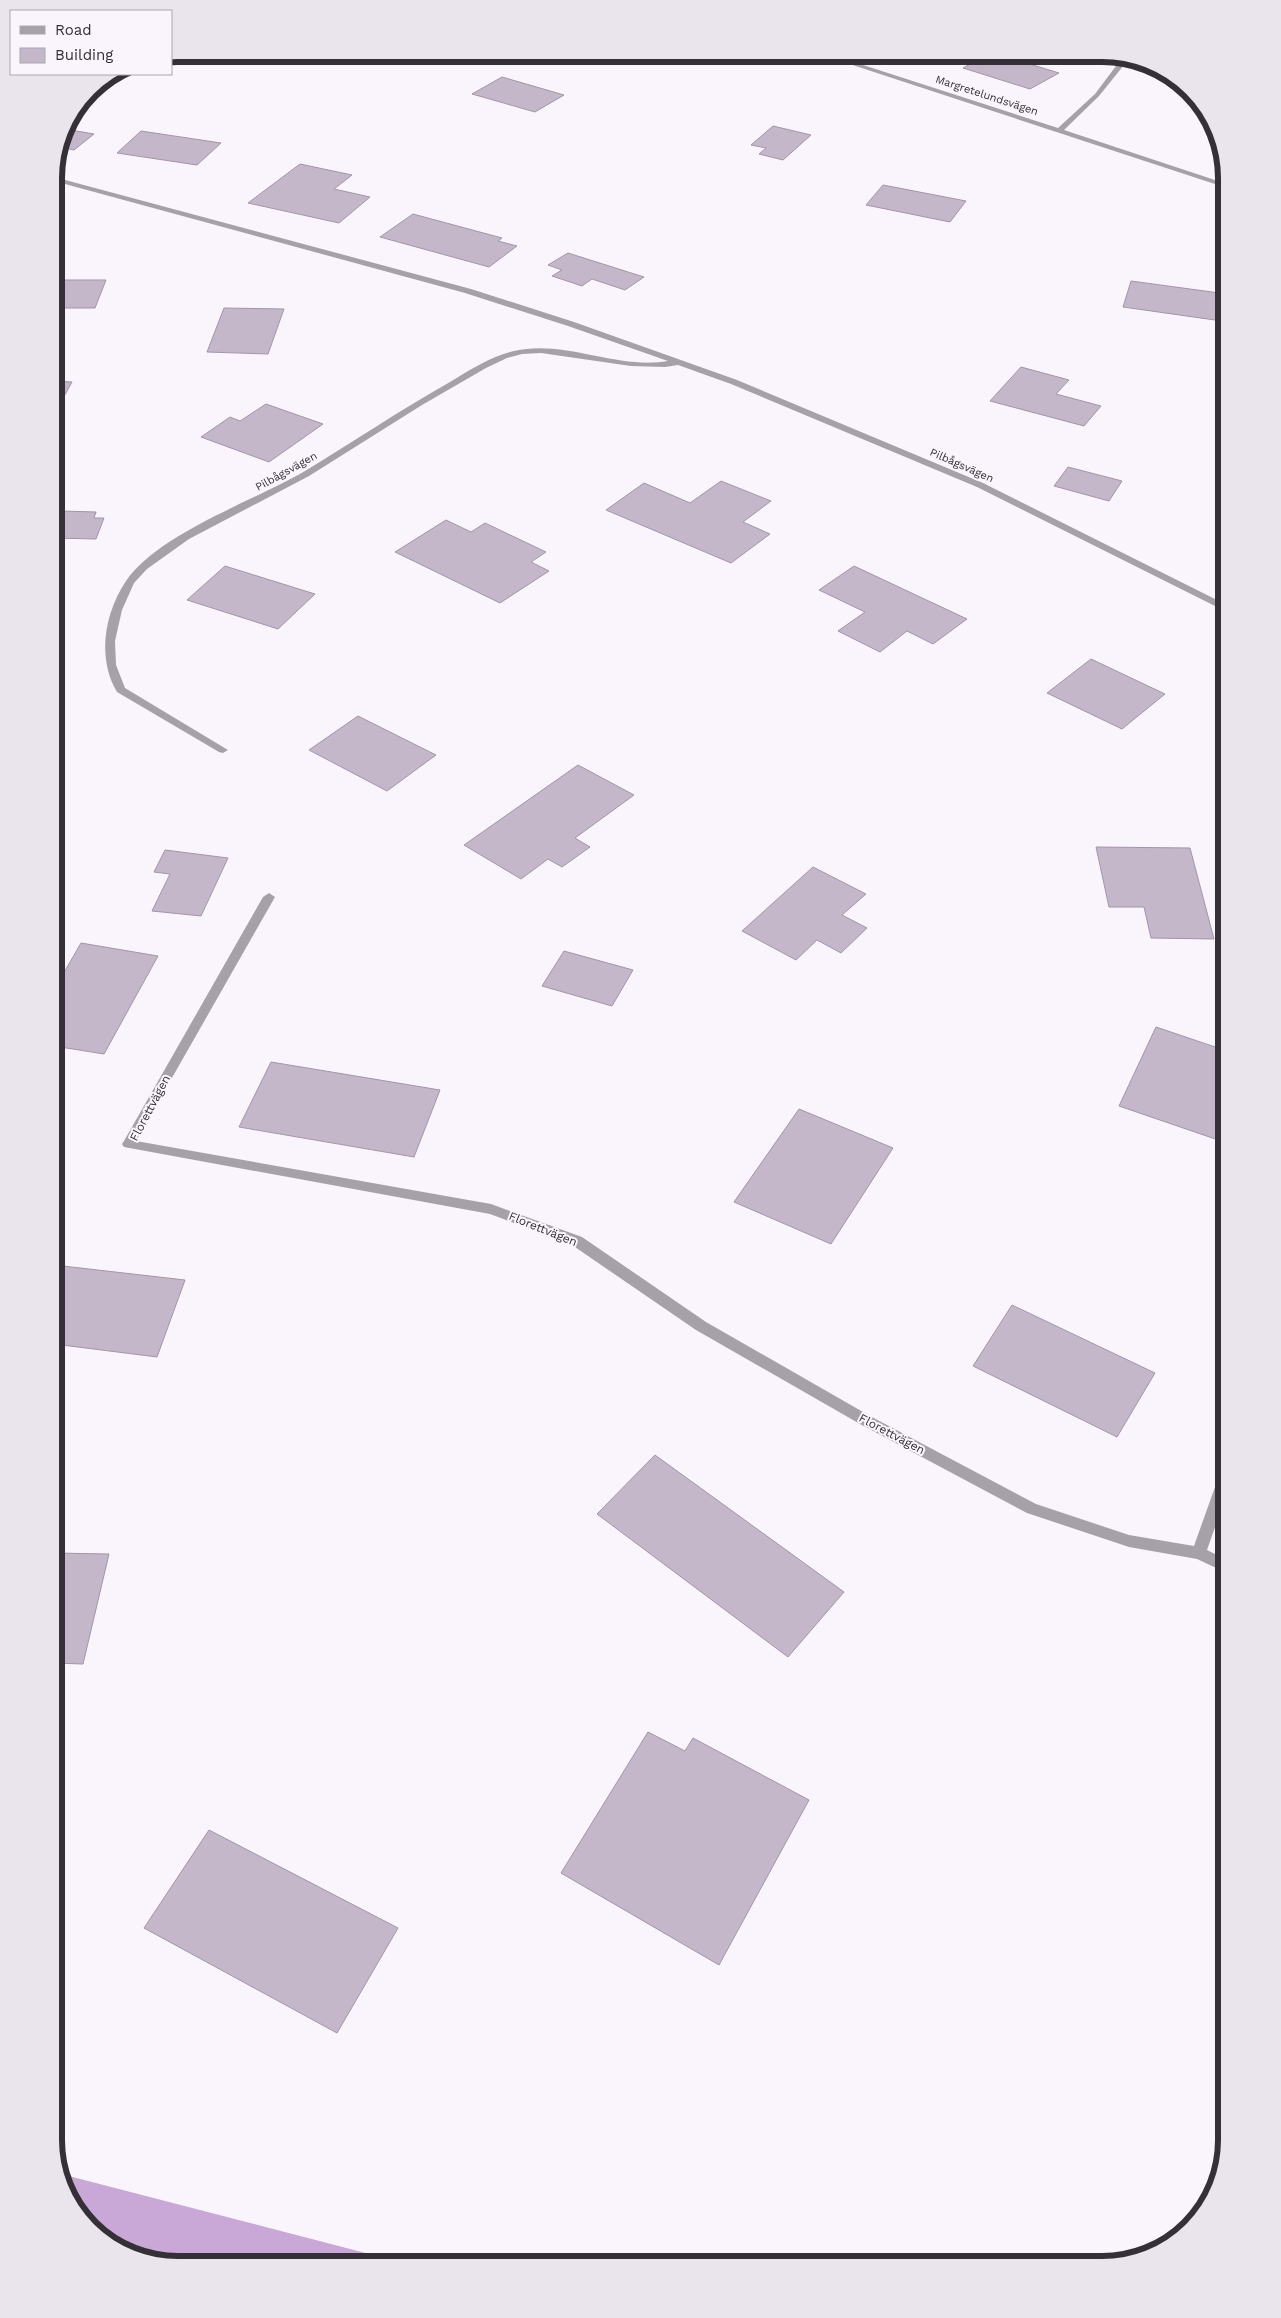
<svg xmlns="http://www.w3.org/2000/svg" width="1281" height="2318" font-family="'Work Sans',sans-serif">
  <rect width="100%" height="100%" fill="#faf5fd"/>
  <path fill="#c9a7d6" d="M61 2174 408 2264H170L109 2243 63 2188Z"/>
  <path fill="#c5b7ca" stroke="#a295a7" d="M178 54H234L230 59 171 55Z
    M988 54H997L1059 73 1030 89 963 68Z
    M502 77 564 95 535 112 472 94Z
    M1174 78 1178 79 1185 89 1169 85Z
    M773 126 811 135 783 160 759 154 766 148 751 145Z
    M65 129 94 134 74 150 60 147Z
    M141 131 221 143 197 165 117 153Z
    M300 164 352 175 334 189 370 197 339 223 248 203Z
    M883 185 966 201 950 222 866 205Z
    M413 214 502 238 498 241 517 246 489 267 380 237Z
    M568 253 644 277 625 290 592 279 582 286 552 276 562 270 548 265Z
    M54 280H106L95 308H54Z
    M1131 281 1227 294 1222 321 1123 307Z
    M224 308 284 309 268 354 207 352Z
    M1021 367 1069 380 1056 394 1101 406 1084 426 990 401Z
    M54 381 72 382 57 409H54Z
    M266 404 323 424 269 462 201 437 230 417 240 421Z
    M1068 467 1122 481 1109 501 1054 486Z
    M721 481 771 501 743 522 770 534 731 563 606 510 644 483 690 503Z
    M62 511 96 512 94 518H104L96 539 54 538V532Z
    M446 520 471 532 485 523 546 552 531 562 549 571 500 603 395 552Z
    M225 566 315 594 278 629 187 600Z
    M854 566 967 619 933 644 907 631 880 652 838 631 865 612 819 590Z
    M1091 659 1165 694 1122 729 1047 693Z
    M358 716 436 755 387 791 309 750Z
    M578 765 634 795 575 838 590 847 562 867 548 859 521 879 464 845Z
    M1096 847 1190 848 1214 939 1151 938 1144 907H1109Z
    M165 850 228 858 201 916 152 911 170 874 154 872Z
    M813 867 866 894 842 915 867 928 841 953 817 940 796 960 742 931Z
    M81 943 158 956 104 1054 54 1046V990Z
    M564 951 633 970 612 1006 542 986Z
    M1156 1027 1227 1051V1135L1224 1142 1119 1106Z
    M271 1062 440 1090 414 1157 239 1127Z
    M799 1109 893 1148 831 1244 734 1202Z
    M54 1265 185 1280 157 1357 54 1344Z
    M1012 1305 1155 1373 1117 1437 973 1366Z
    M655 1455 844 1592 788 1657 597 1514Z
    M54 1553 109 1554 83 1664 54 1663Z
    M648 1732 685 1751 693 1738 809 1800 719 1965 561 1873Z
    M209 1830 398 1928 337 2033 144 1928Z"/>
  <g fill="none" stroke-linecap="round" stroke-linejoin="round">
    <path fill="#a6a0a8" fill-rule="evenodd" d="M819 54H829L1058 128 1095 94 1122 58 1128 60 1099 96 1064 130 1227 184V188Z
      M54 177 471 289 574 322 737 380 983 483 1227 605V612L977 487 731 384 678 365 665 367 631 366 541 353 522 354 507 358 486 368 422 405 309 476 189 539 147 569 134 583 122 610 115 641 116 665 125 688 228 750 223 753 219 752 117 692C97 658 104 614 126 581 159 533 254 501 305 471 353 442 400 410 450 382 470 370 491 356 514 351 564 339 618 370 668 361L568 326 465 293 54 181Z
      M269 893 275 897 136 1141 491 1204 582 1237 706 1322 870 1416 1036 1504 1129 1535 1194 1546 1220 1473 1222 1469 1227 1467V1493L1207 1550 1227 1560V1573L1197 1559 1129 1547 1027 1513 860 1424 696 1330 572 1245 490 1214 124 1147 122 1144 124 1141 263 897Z"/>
  </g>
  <g text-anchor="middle" stroke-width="4" stroke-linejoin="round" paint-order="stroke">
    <g font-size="11" fill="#353037" stroke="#faf5fd">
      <text transform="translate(987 95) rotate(18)" y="4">Margretelundsvägen</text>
      <text transform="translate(962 465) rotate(24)" y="4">Pilbågsvägen</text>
      <text transform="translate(286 471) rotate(-29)" y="4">Pilbågsvägen</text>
    </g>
    <g font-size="12" fill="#353037" stroke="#faf5fd">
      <text transform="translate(150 1108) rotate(-62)" y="4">Florettvägen</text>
      <text transform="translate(543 1229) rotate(22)" y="4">Florettvägen</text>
      <text transform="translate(892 1434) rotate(28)" y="4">Florettvägen</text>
    </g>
  </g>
  <path d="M0 0H1281V2318H0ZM178 62H1102A116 116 0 0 1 1218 178V2140A116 116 0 0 1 1102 2256H178A116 116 0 0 1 62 2140V178A116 116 0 0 1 178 62Z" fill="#eae5ed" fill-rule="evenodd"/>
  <path fill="none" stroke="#353037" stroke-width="6" d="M178 62H1102A116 116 0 0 1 1218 178V2140A116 116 0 0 1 1102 2256H178A116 116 0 0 1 62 2140V178A116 116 0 0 1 178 62Z"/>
  <rect x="10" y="10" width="162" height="65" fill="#faf5fd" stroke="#aba6ae"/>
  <rect x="20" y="26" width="25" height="8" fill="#a6a0a8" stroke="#aba6ae"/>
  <text x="55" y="35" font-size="15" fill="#353037">Road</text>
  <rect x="20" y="48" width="25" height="15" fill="#c5b7ca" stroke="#aba6ae"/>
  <text x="55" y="60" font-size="15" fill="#353037">Building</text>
</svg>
